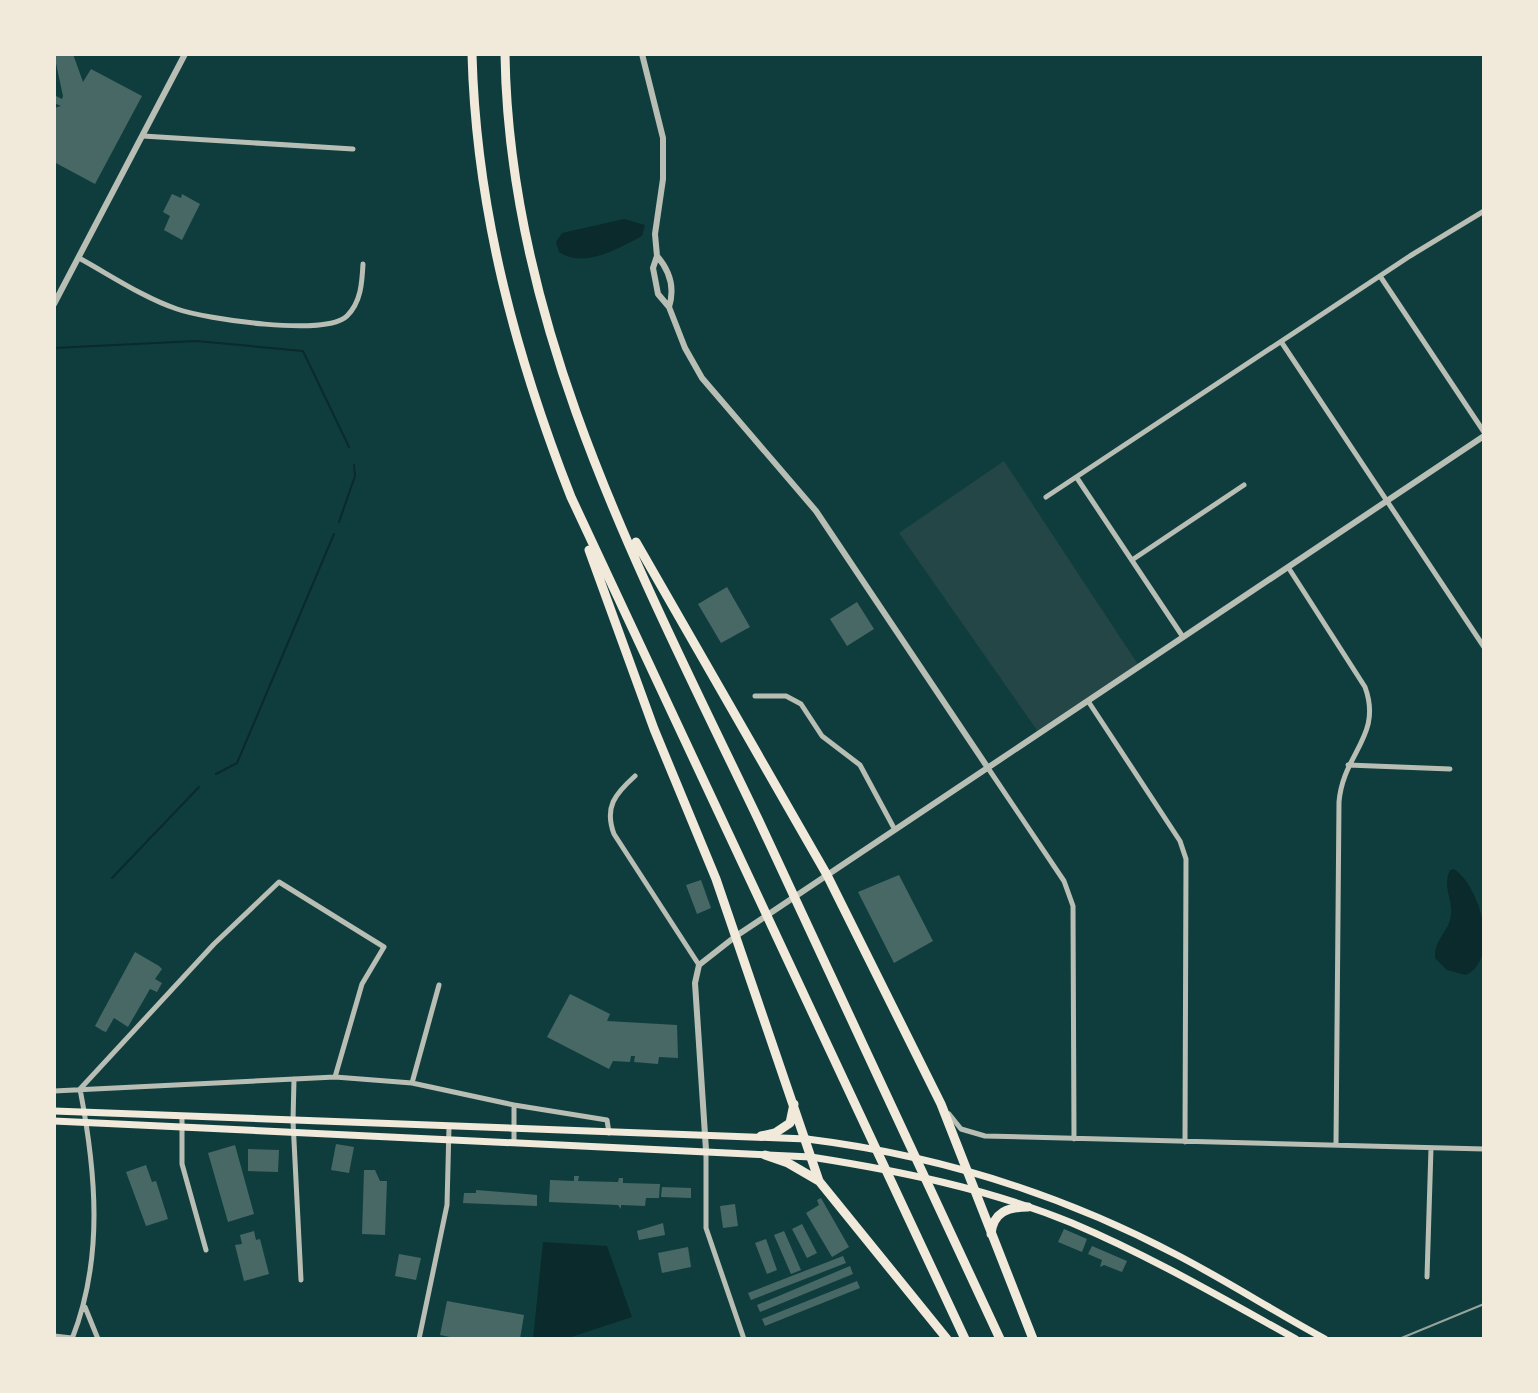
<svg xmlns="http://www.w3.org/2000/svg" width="1538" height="1393" font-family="'Work Sans',sans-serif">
  <rect width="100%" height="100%" fill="#0f3d3e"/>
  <path fill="#244646" d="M1004 461 1139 666 1039 733 899 533Z"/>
  <path fill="#0a2a2b" d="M624 219 645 225 642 236C617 249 584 269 559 252L556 242 562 233Z
    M1454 869C1480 886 1501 958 1466 975L1447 970 1435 958C1434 939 1449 932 1451 915 1453 899 1442 887 1450 870Z
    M543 1242 607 1246 632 1317 565 1339H533Z"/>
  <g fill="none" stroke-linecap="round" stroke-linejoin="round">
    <path stroke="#0a2a2b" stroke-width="2" d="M54 348 196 341 303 351 349 447
      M339 522 355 476 354 465
      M216 774 237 763 334 534
      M112 878 199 787"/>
  </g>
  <path fill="#486865" d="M54 54H73L83 82 91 69 142 96 95 184 54 162V108L61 106 54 103V95L62 99 63 96Z
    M172 194 181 198 182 194 200 204 182 240 164 230 170 216 163 212Z
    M727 587 750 627 721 643 698 604Z
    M857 602 874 629 847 646 830 619Z
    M899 875 933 941 894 963 858 892Z
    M701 880 711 908 697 914 686 885Z
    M135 952 159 966 162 969 155 979 162 983 157 992 150 989 128 1027 114 1018 106 1032 103 1031 95 1026Z
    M570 994 610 1014 607 1021 677 1025 678 1058 659 1057 658 1064 634 1062 635 1056H631L630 1062 613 1061 609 1069 547 1037Z
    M336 1144 354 1147 349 1173 331 1170Z
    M235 1145 254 1214 228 1222 208 1153Z
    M248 1149 279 1150 278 1172 248 1171Z
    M146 1165 152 1182 156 1181 168 1219 146 1226 126 1172Z
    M364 1170H375L380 1181H387L385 1235 362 1234Z
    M574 1176H579L578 1181 618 1182 619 1178H623V1183L660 1184 659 1198H646L645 1206 621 1205V1209L618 1205 549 1202 550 1180 574 1181Z
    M662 1187 691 1188V1198L661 1197Z
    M476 1190 537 1195V1206L463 1203 464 1193H476Z
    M821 1198 849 1247 832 1257 806 1213 819 1205 817 1200Z
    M735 1204 738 1226 723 1228 720 1206Z
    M663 1223 665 1235 639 1240 637 1231Z
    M802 1224 817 1253 807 1258 792 1229Z
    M1064 1229 1087 1239 1082 1252 1058 1242Z
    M254 1231 256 1240 260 1239 269 1274 244 1281 235 1245 242 1244 240 1235Z
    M784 1231 801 1270 791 1274 774 1235Z
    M766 1239 777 1270 767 1274 755 1243Z
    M1092 1246 1127 1261 1122 1272 1104 1265 1100 1267 1102 1260 1088 1254Z
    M688 1247 691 1267 662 1273 658 1253Z
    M399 1254 421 1258 416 1280 395 1276Z
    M843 1256 846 1263 751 1300 748 1293Z
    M850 1266 853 1274 760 1312 757 1305Z
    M857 1281 860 1288 765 1326 762 1319Z
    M447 1301 524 1315 520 1339H460L440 1335Z"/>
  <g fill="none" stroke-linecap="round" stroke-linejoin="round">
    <path stroke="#b8beb3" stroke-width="5" d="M143 136 353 149
      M79 258C110 275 144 298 177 309 205 319 326 337 347 316 361 302 362 283 363 264
      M1380 276 1484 432
      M1282 343 1484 647
      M1077 478 1183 637
      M1046 497 1410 256 1484 211
      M1132 560 1244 485
      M1288 567 1365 687C1383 736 1343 753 1339 802L1336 1145
      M755 696H786L801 704 822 736 860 765 895 830
      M1088 701 1180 841 1186 859 1185 1142
      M1348 765 1450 769
      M988 768 1064 881 1073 906 1074 1139
      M635 776C615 794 604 807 614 834L699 965
      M294 1079 293 1121 301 1280
      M412 1083 439 985
      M80 1089 214 944 279 882 384 947 362 984 335 1077
      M54 1091 335 1077 412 1083 514 1105V1142
      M514 1105 607 1120 609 1133
      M949 1114 961 1129 985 1136 1484 1149
      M182 1116V1164L206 1250
      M706 1151V1228L744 1339
      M1427 1277 1431 1148
      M85 1307 98 1339
      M54 1336 72 1338
      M72 1339C104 1258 96 1172 80 1089
      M419 1339 447 1205 449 1127"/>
    <path stroke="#b8beb3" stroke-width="6" d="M642 54 663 138V179L655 234 657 256 653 268 658 294 669 307 685 348 702 378 816 511 988 768
      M657 256C670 271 675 288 669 307
      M54 304 185 54
      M706 1150 695 983 699 965 736 936 1484 436"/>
    <path stroke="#f1e9da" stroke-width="7" d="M54 1111 807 1139
      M54 1121 811 1157"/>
    <path stroke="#f1e9da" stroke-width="7" d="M807 1139C937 1155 1061 1194 1177 1255 1227 1281 1275 1312 1325 1339
      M811 1157C900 1171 989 1189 1072 1223 1150 1256 1222 1298 1296 1339"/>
    <path stroke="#f1e9da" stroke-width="9" d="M472 54C476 208 515 354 571 497L965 1339
      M505 54C509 330 643 578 759 821 840 993 920 1166 1000 1339
      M636 542 827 875 941 1104 1033 1339
      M589 550 654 729 716 879 819 1181 947 1339
      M761 1136 775 1133 790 1123 794 1104
      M765 1155 788 1163 819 1181
      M991 1234C993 1212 1008 1207 1028 1207"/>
    <path stroke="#97a49c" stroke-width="2" d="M1399 1339 1484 1304"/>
  </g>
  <rect width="1538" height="1393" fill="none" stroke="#f1e9da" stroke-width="112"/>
</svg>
